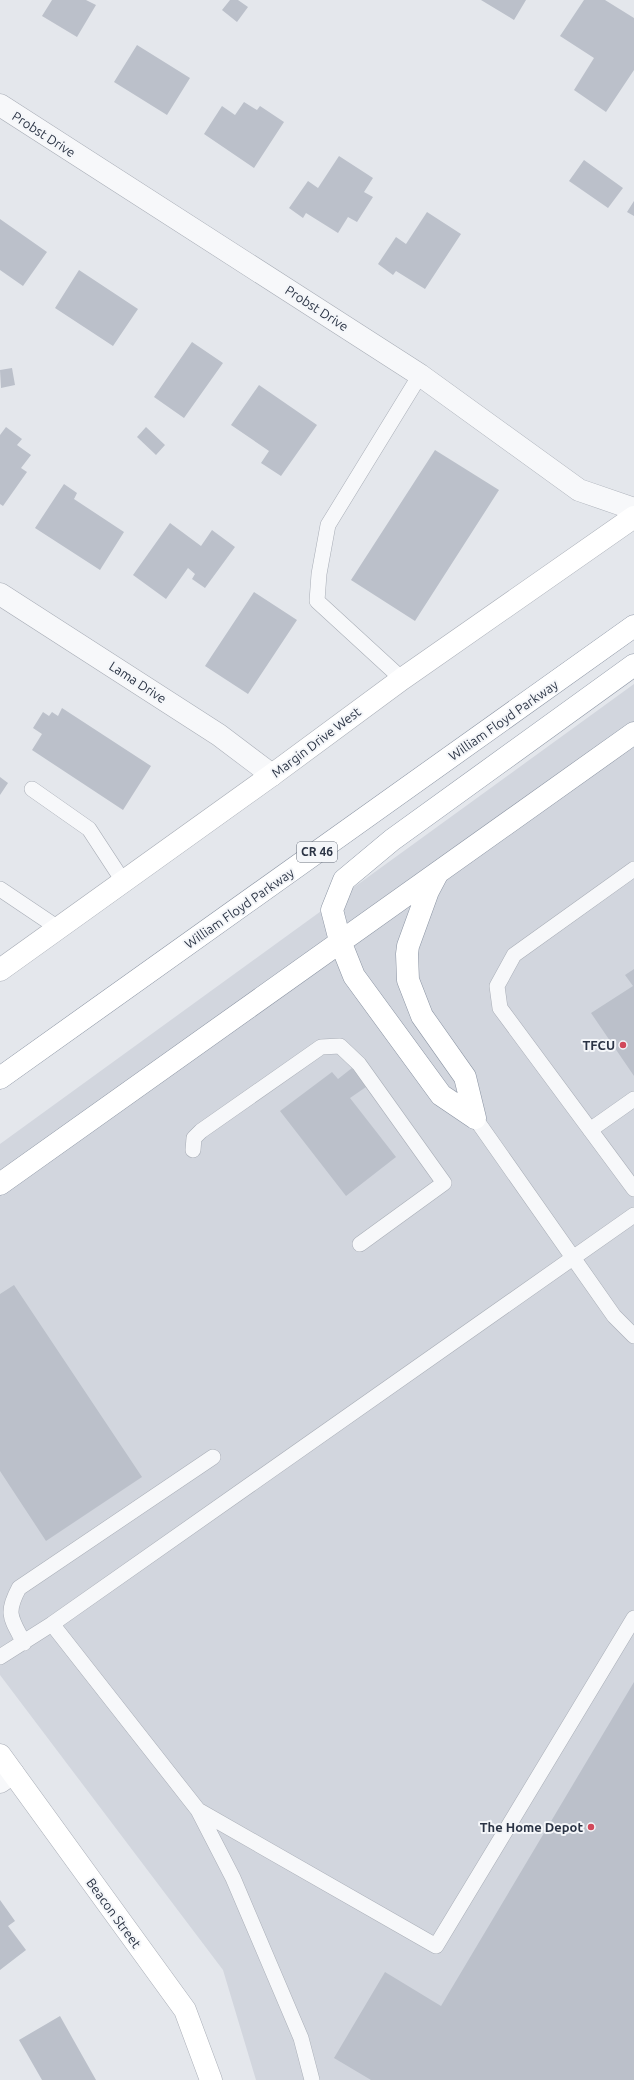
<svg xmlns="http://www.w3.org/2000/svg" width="634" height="2080" font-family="Ubuntu,sans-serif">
  <rect width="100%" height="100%" fill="#e4e7ec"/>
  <path fill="#d2d6de" d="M634 684V2080H256L223 1970 0 1675V1144Z"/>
  <path fill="#bbc0ca" d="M52 0H86L96 5 77 37 42 16Z
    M230 0H238L248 7 237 22 222 10Z
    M481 0H526L514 20Z
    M584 0H605L634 18V70L606 112 574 90 594 58 560 36Z
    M137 45 190 78 167 115 114 82Z
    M244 102 257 110 260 106 284 122 254 168 204 134 222 106 235 115Z
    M339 156 373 178 364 192 373 197 357 222 348 217 338 233 306 213 303 218 289 208 308 181 318 188Z
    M584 160 623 188 608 208 569 181Z
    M634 201V216L627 212Z
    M427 212 461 234 425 289 396 271 393 275 378 264 396 237 406 244Z
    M0 219 47 252 23 286 0 270Z
    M79 270 138 309 113 346 55 308Z
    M192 342 223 363 184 418 154 397Z
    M12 368 15 385 1 388 0 370Z
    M259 385 317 425 281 476 261 463 269 451 231 425Z
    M6 427 22 439 17 445 31 455 21 468 27 472 3 506 0 504V435Z
    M146 427 165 445 156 455 137 437Z
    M435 450 499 490 415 621 351 580Z
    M64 484 77 493 74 499 124 532 100 570 35 528Z
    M170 523 201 546 212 530 235 547 205 588 192 579 195 574 188 568 166 599 133 575Z
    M254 592 297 620 248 694 205 666Z
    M62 708 151 766 123 810 32 750 42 734 33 728 43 712 49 716 52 712 58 716Z
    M0 777 8 783 0 795Z
    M634 969V1076L591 1013 633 986 625 975Z
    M352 1068 366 1087 350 1098 396 1157 346 1196 280 1111 332 1072 338 1079Z
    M14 1285 142 1477 46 1541 0 1471V1294Z
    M634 1682V2080H371L334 2058 385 1972 441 2006Z
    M0 1900 15 1921 8 1926 26 1950 0 1970Z
    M60 2016 96 2080H42L19 2040Z"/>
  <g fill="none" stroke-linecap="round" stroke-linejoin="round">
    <defs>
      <path id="lane" d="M402 679 317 601 319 574 328 525 420 375
        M32 789 89 829 123 881
        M634 869 514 955 497 986 500 1008 634 1189
        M0 889 58 928
        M475 1118 614 1316 634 1336
        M590 1130 634 1099
        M193 1150 194 1138 201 1131 321 1047 340 1046 359 1064 444 1183 360 1244
        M52 1624 198 1810 233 1878 301 2038 312 2080
        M24 1643C11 1618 5 1614 19 1588L213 1457
        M0 1657 52 1624 634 1215
        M198 1810 436 1946 634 1618"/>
      <path id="street" d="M0 105 420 375 579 490 634 509
        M0 594 219 735 272 775
        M0 1782 13 1773"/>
      <path id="secondary" d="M0 970 272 775 402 679 634 517
        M0 1755 185 2010 211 2080"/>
      <path id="highway" d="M437 874 428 891 408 946 407 954 408 980 422 1016 465 1077 475 1118
        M0 1078 634 626
        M475 1118 441 1095 354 976 340 941 332 910 344 880 392 840 634 665
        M0 1184 634 733"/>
    </defs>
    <use href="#lane" stroke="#a9aeb7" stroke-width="16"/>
    <use href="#street" stroke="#a9aeb7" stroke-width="23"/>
    <use href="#secondary" stroke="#a9aeb7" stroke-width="23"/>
    <use href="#highway" stroke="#8b94a3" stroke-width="23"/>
    <use href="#lane" stroke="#f7f8fa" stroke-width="15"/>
    <use href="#street" stroke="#f7f8fa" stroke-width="22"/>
    <use href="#secondary" stroke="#fff" stroke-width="22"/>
    <use href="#highway" stroke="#fff" stroke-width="22"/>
  </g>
  <g fill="#d1495b" stroke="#f4f6f9" stroke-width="1.5">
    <circle cx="623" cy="1045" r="4"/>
    <circle cx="591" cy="1827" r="4"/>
  </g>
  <g text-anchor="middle" stroke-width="4" stroke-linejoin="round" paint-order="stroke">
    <rect fill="#f4f6f9" stroke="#676e7b" stroke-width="1" x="297" y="842" width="40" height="20" rx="3"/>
    <g font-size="12" font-weight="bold" fill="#2b3445">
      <text x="317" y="856">CR 46</text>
    </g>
    <g font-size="13" fill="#2b3445" stroke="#f4f6f9">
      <text transform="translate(44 134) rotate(33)" y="5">Probst Drive</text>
      <text transform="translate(317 308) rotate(33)" y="5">Probst Drive</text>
      <text transform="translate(138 682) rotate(33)" y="5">Lama Drive</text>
      <text transform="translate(503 720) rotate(-35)" y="5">William Floyd Parkway</text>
      <text transform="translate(316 742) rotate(-37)" y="5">Margin Drive West</text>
      <text transform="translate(239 908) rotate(-35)" y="5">William Floyd Parkway</text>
      <text transform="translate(114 1913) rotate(54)" y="5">Beacon Street</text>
    </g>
    <g font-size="13" font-weight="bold" fill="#2b3445" stroke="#f4f6f9" text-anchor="end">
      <text x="615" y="1050">TFCU</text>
      <text x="583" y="1832">The Home Depot</text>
    </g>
  </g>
</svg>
